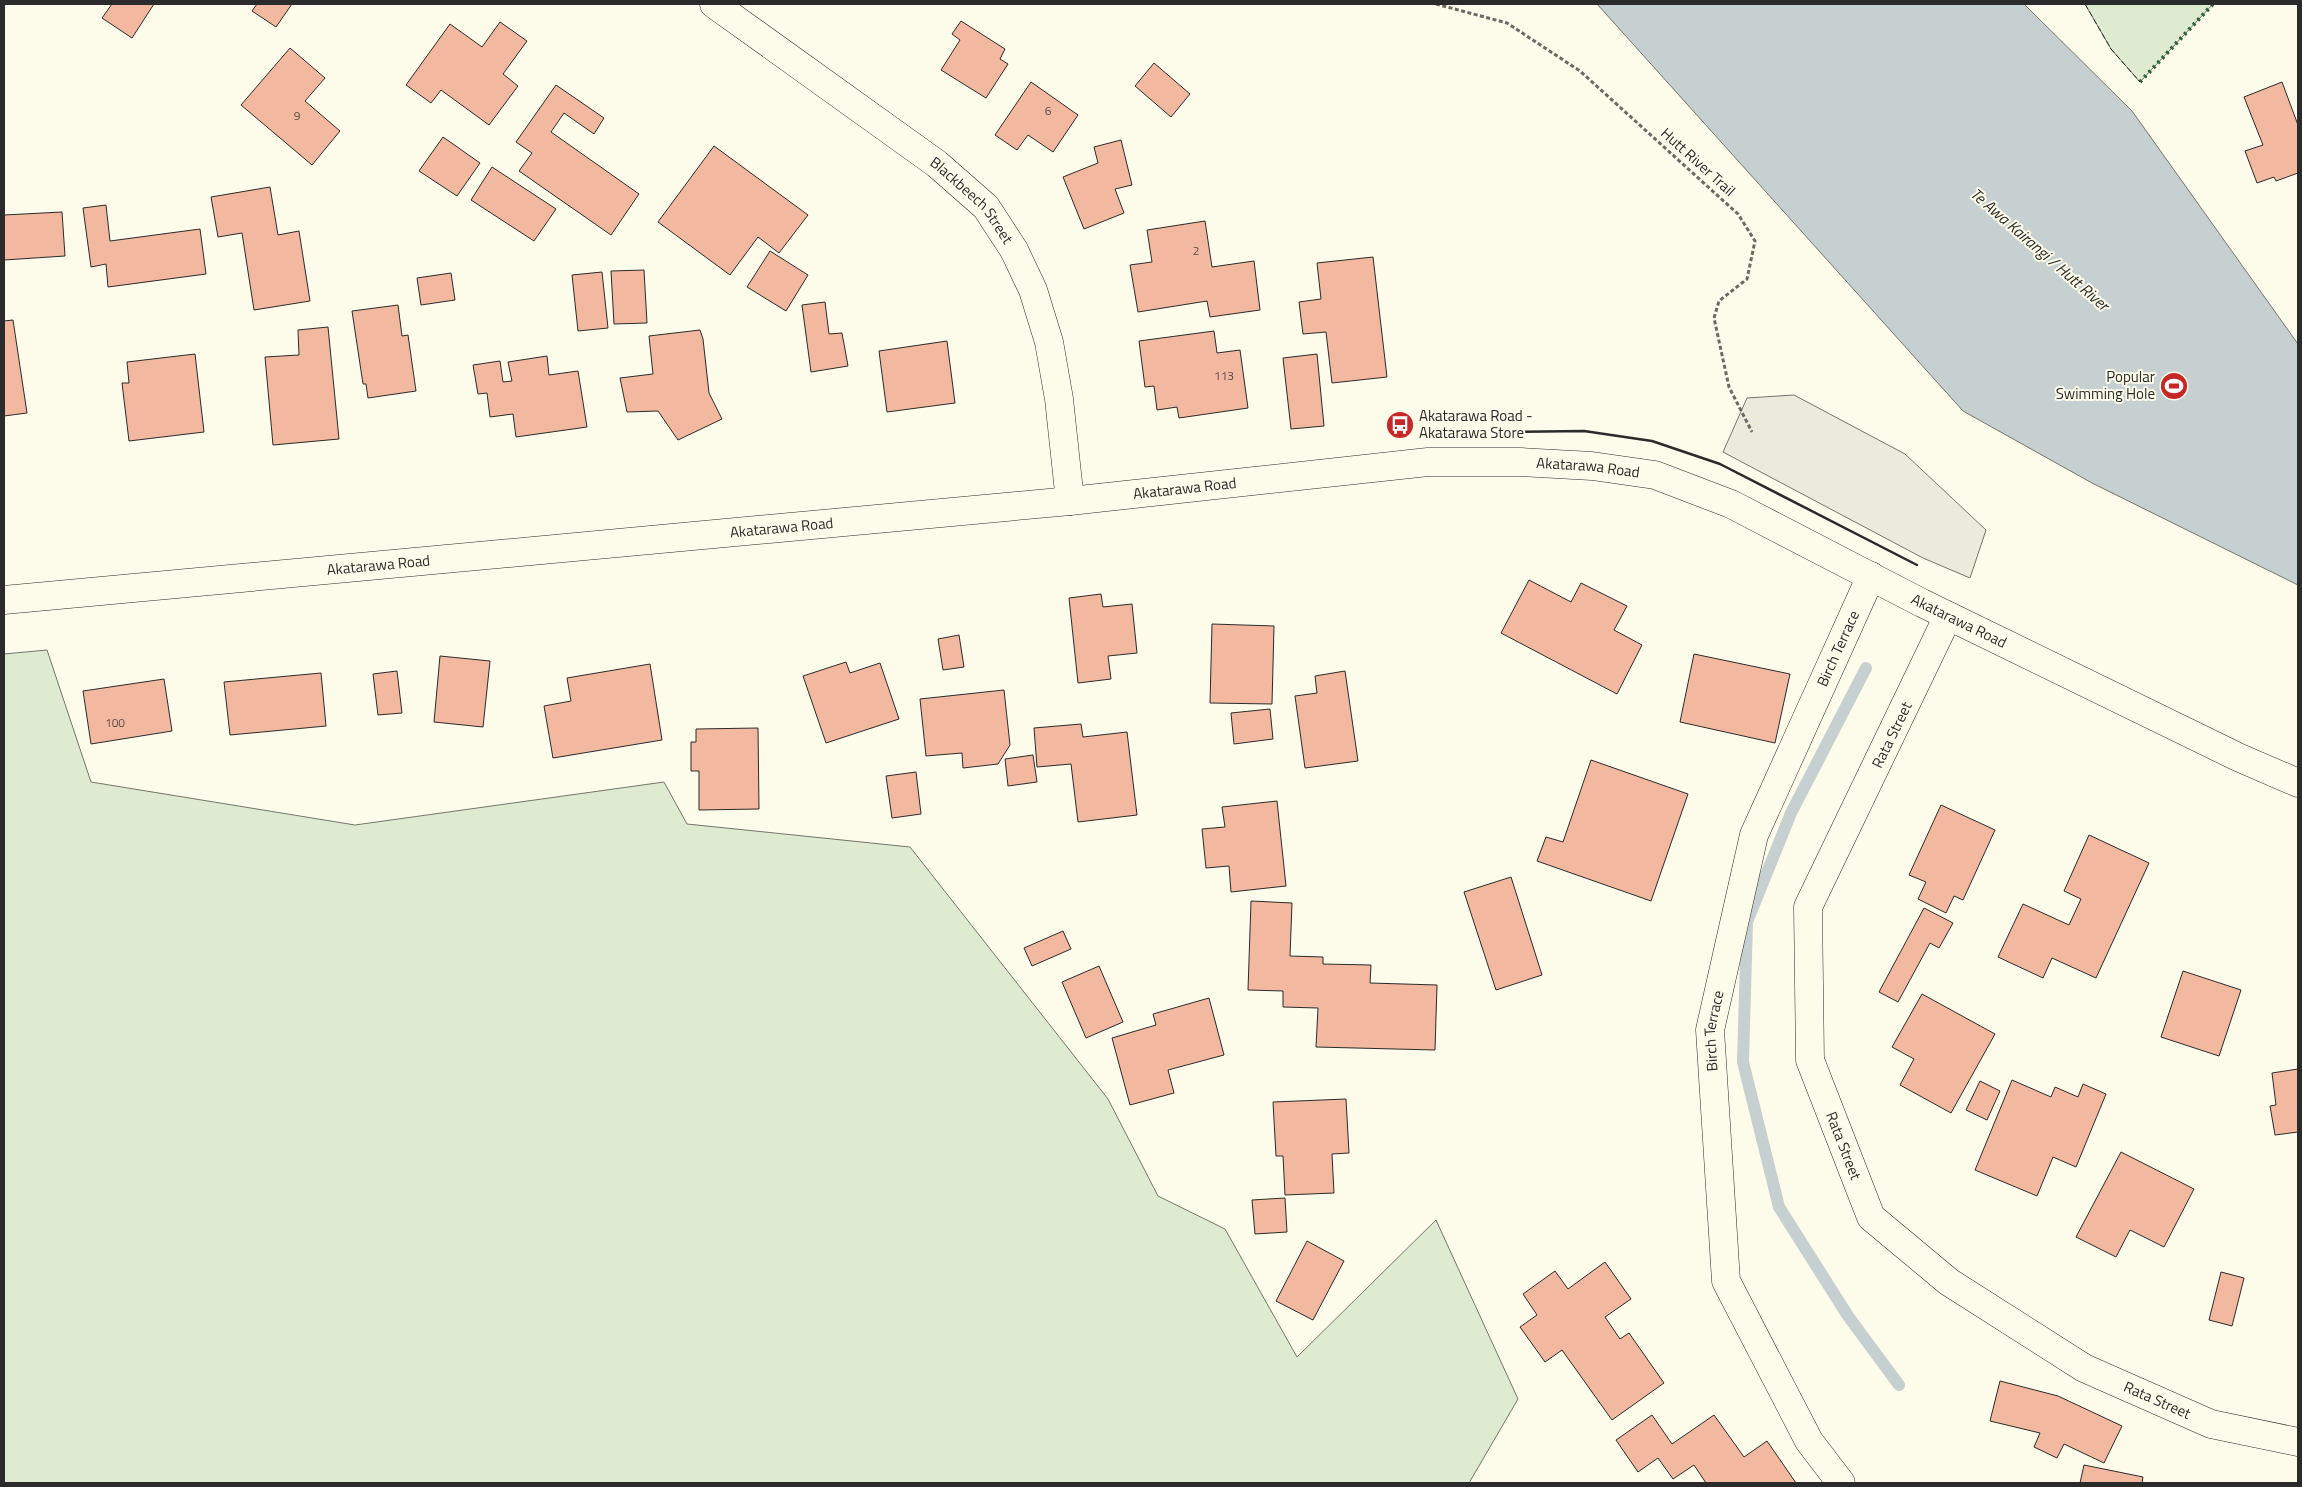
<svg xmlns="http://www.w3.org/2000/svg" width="2302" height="1487" font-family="'Titillium Web',sans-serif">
  <rect width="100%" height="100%" fill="#fdfbea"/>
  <path fill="#deebd1" stroke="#74746e" d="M2085 4H2213L2140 82 2111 49Z
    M47 650 91 782 355 825 664 782 687 824 910 847 1108 1099 1158 1196 1225 1229 1297 1357 1436 1220 1518 1399 1469 1483H4V654Z"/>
  <path fill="#eceadb" stroke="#74746e" d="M1794 395 1905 454 1986 530 1970 578 1923 558 1723 452 1747 398Z"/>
  <path fill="#c7d0d0" stroke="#74746e" d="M1597 4H2024L2132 111 2298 344V585L2092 483 1963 411Z"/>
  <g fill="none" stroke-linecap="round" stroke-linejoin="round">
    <path stroke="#c7d0d0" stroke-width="12" d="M1866 668 1791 813 1747 922 1743 1062 1779 1207 1848 1316 1899 1385"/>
  </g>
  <path fill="#f2b8a0" stroke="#2b2b2b" d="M112 4H154L132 38 102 18Z
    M257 4H292L276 27 252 11Z
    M961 21 1005 49 1000 59 1008 64 986 98 941 70 960 40 952 34Z
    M500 22 527 41 503 74 518 86 489 125 441 90 431 103 406 85 450 24 482 47Z
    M290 48 325 78 305 101 340 131 312 165 241 105Z
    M1154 63 1190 94 1171 117 1135 86Z
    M1031 82 1078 115 1053 152 1028 135 1017 150 995 135Z
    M2282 82 2298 125V173L2276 181 2274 177 2257 183 2245 151 2263 145 2244 97Z
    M556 85 604 118 594 134 564 113 551 132 639 194 611 235 519 171 532 153 516 142Z
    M443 137 480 163 457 196 419 171Z
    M1121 140 1132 185 1115 189 1124 213 1084 229 1063 177 1098 163 1094 147Z
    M714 146 808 215 779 253 758 237 730 275 658 222Z
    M492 167 556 209 534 241 471 200Z
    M270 187 278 235 299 231 310 301 254 310 242 233 218 237 211 197Z
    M106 205 110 241 200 229 206 274 108 287 106 264 91 267 83 208Z
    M62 212 65 256 4 260V215Z
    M1205 221 1212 267 1254 261 1260 310 1210 317 1207 301 1138 312 1130 265 1152 262 1147 230Z
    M770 251 808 275 786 311 747 287Z
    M1373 257 1387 377 1332 383 1326 332 1303 334 1299 302 1321 299 1317 263Z
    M644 270 647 323 614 324 611 271Z
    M602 272 608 328 578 331 572 275Z
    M451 273 455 300 421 305 417 278Z
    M825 302 829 334 842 333 848 366 811 372 802 305Z
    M398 305 402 336 408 335 416 391 368 398 366 384H363L352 311Z
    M13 320 27 413 4 416V321Z
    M328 327 339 439 273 445 265 357 299 355 298 330Z
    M700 330 703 339 709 393 722 419 678 440 658 411 627 412 620 378 653 374 649 336Z
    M1214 331 1217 353 1240 350 1248 408 1179 418 1177 407 1157 410 1154 386 1145 387 1139 341Z
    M947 341 955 403 887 412 879 351Z
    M195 354 204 432 129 441 122 383H129L127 362Z
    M1317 354 1324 426 1291 429 1283 358Z
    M547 356 549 375 578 371 587 427 516 437 513 414 490 417 487 393 478 394 473 365 500 361 503 382 512 381 508 362Z
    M1529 580 1571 602 1581 583 1627 606 1614 630 1642 645 1617 694 1501 633Z
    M1101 594 1103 607 1132 604 1137 653 1108 656 1111 679 1078 683 1069 598Z
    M1212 624 1274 626 1272 704 1210 703Z
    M959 635 964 667 943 670 938 639Z
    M1694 654 1790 674 1775 743 1680 722Z
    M440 656 490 661 483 727 434 722Z
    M846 662 850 673 880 663 899 719 826 743 803 676Z
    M650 664 662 740 553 758 544 706 571 701 567 678Z
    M397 671 402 713 378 715 373 674Z
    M1345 671 1358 761 1305 768 1295 696 1317 693 1315 676Z
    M321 673 326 726 230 735 224 682Z
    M164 679 172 731 91 744 83 691Z
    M1004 690 1010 745 998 764 963 768 962 753 926 756 920 699Z
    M1270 709 1273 739 1234 744 1231 713Z
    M1081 724 1083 737 1127 732 1137 815 1078 822 1071 764 1037 767 1034 728Z
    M758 728 759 809 699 810V771H691V742H696V729Z
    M1033 755 1037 782 1008 786 1005 759Z
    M1591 760 1688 794 1651 901 1537 861 1546 837 1563 842Z
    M916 772 921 814 892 818 886 776Z
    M1277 801 1286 886 1231 892 1229 866 1206 868 1202 829 1225 827 1222 807Z
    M1941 805 1995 830 1963 900 1954 896 1946 913 1918 899 1926 882 1909 875Z
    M2089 835 2149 863 2096 978 2052 958 2043 978 1998 957 2023 904 2069 925 2081 899 2064 891Z
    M1511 877 1542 975 1496 990 1464 892Z
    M1251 901 1292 903 1290 956 1323 957V964L1371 965 1370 983 1437 985 1435 1050 1316 1047 1318 1008 1283 1007V991L1248 990Z
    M1924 908 1953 923 1939 948 1930 943 1898 1002 1879 992Z
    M1063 931 1071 949 1032 966 1024 948Z
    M1099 966 1123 1022 1086 1038 1062 982Z
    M2183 971 2241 990 2219 1056 2161 1037Z
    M1922 994 1995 1034 1951 1113 1900 1085 1914 1059 1892 1047Z
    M1209 998 1224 1055 1168 1070 1174 1093 1130 1105 1112 1038 1156 1025 1153 1014Z
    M2298 1069V1135V1132L2275 1135 2270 1106 2276 1105 2272 1073Z
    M2012 1080 2051 1097 2055 1087 2078 1097 2083 1084 2106 1094 2076 1167 2053 1157 2037 1196 1975 1170Z
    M1980 1081 2000 1091 1987 1120 1966 1110Z
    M1346 1099 1349 1153 1332 1154 1334 1193 1285 1195 1283 1156H1276L1273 1102Z
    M2121 1152 2194 1189 2164 1247 2130 1230 2116 1257 2076 1237Z
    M1285 1198 1287 1232 1255 1234 1252 1200Z
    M1307 1241 1344 1261 1313 1320 1276 1301Z
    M1605 1262 1631 1299 1605 1317 1620 1339 1629 1333 1664 1383 1612 1420 1562 1350 1545 1362 1520 1327 1537 1315 1523 1294 1555 1271 1568 1289Z
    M2221 1272 2244 1278 2232 1326 2209 1320Z
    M2000 1381 2058 1396 2122 1426 2104 1463 2064 1444 2057 1458 2034 1447 2040 1433 1990 1421Z
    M1652 1415 1672 1444 1714 1415 1744 1457 1767 1441 1796 1483H1706L1694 1465 1673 1479 1658 1458 1638 1472 1616 1440Z
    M2084 1465 2143 1477 2142 1483H2080Z"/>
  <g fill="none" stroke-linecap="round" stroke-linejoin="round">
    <defs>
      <g id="minor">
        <path id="s1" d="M714 4 937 164 986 207 1014 250 1033 290 1049 342 1059 399 1070 501"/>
        <path id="s2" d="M4 600 1070 501 1428 462H1520L1592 466 1655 475 1731 504 1922 603 2240 758 2298 783"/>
        <path id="s3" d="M1948 616 1808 907 1810 1060 1871 1217 1949 1282 2084 1368 2211 1424 2298 1442"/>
        <path id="s4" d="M1841 1483 1809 1441 1726 1281 1710 1030 1754 835 1871 576"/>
      </g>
    </defs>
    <use href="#minor" stroke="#2b2b2b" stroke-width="29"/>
    <path stroke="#6a6964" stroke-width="3" stroke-dasharray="4 2.5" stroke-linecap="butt" d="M1436 4 1507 23 1580 71 1738 214 1755 241 1747 279 1719 301 1714 318 1729 387 1752 432"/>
    <use href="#minor" stroke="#fdfbea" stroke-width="28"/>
    <path stroke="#34623c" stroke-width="4" stroke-dasharray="2.5 4" stroke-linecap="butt" d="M2140 82 2213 4"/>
    <path stroke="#2b2b2b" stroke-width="1" stroke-dasharray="6 2.5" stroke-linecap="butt" d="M2085 4 2111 49 2140 82"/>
    <path stroke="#2b2b2b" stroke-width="2.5" d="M1510 432 1584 431 1652 441 1720 464 1917 565"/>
  </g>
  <defs>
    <symbol id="stadium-disc" viewBox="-11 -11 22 22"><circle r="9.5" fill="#c62828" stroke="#fdfbea"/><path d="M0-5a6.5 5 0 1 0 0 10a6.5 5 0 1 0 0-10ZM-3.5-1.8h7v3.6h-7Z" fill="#fff"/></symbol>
    <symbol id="bus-disc" viewBox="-11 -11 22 22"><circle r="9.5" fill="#c62828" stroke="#fdfbea"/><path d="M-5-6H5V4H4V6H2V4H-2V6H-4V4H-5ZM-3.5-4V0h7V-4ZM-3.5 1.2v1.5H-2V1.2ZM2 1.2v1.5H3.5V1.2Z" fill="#fff"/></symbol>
  </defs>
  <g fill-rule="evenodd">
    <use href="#stadium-disc" x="2158" y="370" width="32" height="32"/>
    <use href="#bus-disc" x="1384" y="409" width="32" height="32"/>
  </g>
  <g text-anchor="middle" stroke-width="4" stroke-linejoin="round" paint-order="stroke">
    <g font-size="12" fill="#5d4e48">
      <text x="1048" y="115">6</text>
      <text x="297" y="120">9</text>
      <text x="1196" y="255">2</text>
      <text x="1224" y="380">113</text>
      <text x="115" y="727">100</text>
    </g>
    <g font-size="15" fill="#2b2b2b" stroke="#fdfbea">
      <text transform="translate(1698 162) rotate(42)" y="5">Hutt River Trail</text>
      <text dy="5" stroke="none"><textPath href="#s1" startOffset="325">Blackbeech Street</textPath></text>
      <text dy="5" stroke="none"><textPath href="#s2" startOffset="1591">Akatarawa Road</textPath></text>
      <text dy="5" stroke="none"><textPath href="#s2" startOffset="1186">Akatarawa Road</textPath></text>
      <text dy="5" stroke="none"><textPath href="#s2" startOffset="781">Akatarawa Road</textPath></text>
      <text dy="5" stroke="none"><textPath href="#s2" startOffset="376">Akatarawa Road</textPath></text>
      <text dy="5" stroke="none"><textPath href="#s2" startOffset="1996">Akatarawa Road</textPath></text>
      <text dy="5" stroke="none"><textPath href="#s4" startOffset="889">Birch Terrace</textPath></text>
      <text transform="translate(1892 735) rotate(-64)" y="5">Rata Street</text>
      <text dy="5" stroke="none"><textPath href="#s4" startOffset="484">Birch Terrace</textPath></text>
      <text dy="5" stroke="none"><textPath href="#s3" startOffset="568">Rata Street</textPath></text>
      <text dy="5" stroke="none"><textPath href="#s3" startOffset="986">Rata Street</textPath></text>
    </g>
    <g font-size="15" fill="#2b2b2b" stroke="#fdfbea" text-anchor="end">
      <text x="2155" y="382">Popular<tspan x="2155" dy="17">Swimming Hole</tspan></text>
      <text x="1419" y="421" text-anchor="start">Akatarawa Road -<tspan x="1419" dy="17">Akatarawa Store</tspan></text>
    </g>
    <g font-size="16" font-style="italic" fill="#2b2b2b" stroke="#fdfbea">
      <text transform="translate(2040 249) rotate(41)" y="6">Te Awa Kairangi / Hutt River</text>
    </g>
  </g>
  <rect width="2302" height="1487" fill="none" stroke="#2b2b2b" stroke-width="10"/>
</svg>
